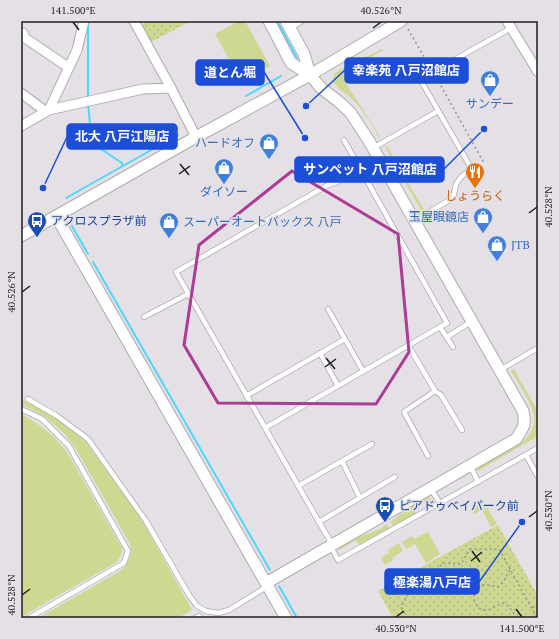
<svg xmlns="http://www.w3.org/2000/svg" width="559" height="639" font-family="'PT Serif','Noto Sans JP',serif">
  <defs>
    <pattern id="park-dots" width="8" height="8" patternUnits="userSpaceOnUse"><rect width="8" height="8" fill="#ced891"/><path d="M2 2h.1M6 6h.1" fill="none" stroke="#b0b97d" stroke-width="1.8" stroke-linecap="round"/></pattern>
  </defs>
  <rect width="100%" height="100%" fill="#e4e0e6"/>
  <path fill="#ced891" d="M239 21H245L270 66 241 81 215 34Z
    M382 49 383 50 345 73V79L349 89 359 103 380 137 379 138 370 122 358 105 348 95 339 89 334 83 333 79 334 74C348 62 366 58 382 49Z
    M387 146 424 210 422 212 385 147Z
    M514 369 538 412V436L478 471 476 469 521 443C541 426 535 412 524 393 520 385 515 378 511 371Z
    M21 399 35 406 57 419 85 441 128 499 146 527 192 610 178 618H38L122 570C130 560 132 557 130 544L76 449 64 433 44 416 21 404Z
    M21 414C41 425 53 434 67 452L122 548C122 555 120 558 115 563L21 617Z
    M429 496 431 499 414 508 416 513 393 526 390 522 416 503Z
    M484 502 497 524 491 527 482 510 474 514 471 509Z
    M387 524 389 528 359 545 356 540 339 550 338 548 356 538 380 529Z
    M428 532 440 554 426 563 415 544 406 549 402 542 412 536 414 539Z
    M399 543 403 551 392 558 393 560 385 565 381 558 389 553 388 550Z"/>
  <path fill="url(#park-dots)" d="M149 21H191L149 43 140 26Z
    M498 525 538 596V618H393L378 591Z"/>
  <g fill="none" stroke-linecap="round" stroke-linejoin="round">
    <path stroke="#4cd7ff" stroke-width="2" d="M277 21 297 58
      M88 96V22
      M246 96 281 76
      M88 104 92 143 122 163V166
      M66 198 178 135
      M72 226 88 254
      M93 262 270 570
      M279 586 297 618"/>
    <defs>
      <path id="service" d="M373 148 438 111
        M416 220 453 198 456 184 461 177 470 170V166L420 79 511 28
        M328 309 363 371
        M144 317 188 294
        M440 327 453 347
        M447 337 472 321
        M408 345 435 391 441 395 462 430
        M320 353 338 386
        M500 370 538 348
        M246 396 345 339
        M28 399 57 416 88 439 146 521 189 595 197 606 206 611 218 613 229 610 268 586
        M21 409 42 419 69 446 128 551 124 563 29 618
        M265 428 447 323 344 140
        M526 455 538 477
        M428 456 404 412 435 391
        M342 461 360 498
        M470 465 478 482
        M298 486 372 444
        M430 488 440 503
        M319 522 395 477
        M332 544 319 522 176 272 328 185 337 182 378 159
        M331 547 338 560 538 448
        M195 618 199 616 200 618"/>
      <path id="minor" d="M134 21 171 88 196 137
        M507 21 538 72
        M289 26 298 21
        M23 33 25 38 68 67
        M21 93 45 111
        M49 110 77 50 84 21
        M21 126 49 110 143 89 171 88"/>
      <path id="tertiary" d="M286 21 304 54 310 75
        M56 216 286 618
        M21 236 196 137 310 75 401 21
        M266 583 516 439C524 427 526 425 523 411L369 141 350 112 338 101 321 88 310 75 291 63 269 21"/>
    </defs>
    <use href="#service" stroke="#aeaaaf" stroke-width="6"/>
    <use href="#minor" stroke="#aeaaaf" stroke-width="11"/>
    <use href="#tertiary" stroke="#aeaaaf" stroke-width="13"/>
    <path stroke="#959297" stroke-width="1.5" stroke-dasharray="2 3" stroke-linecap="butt" d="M408 29 430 67
      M436 77 484 163
      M510 570C505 577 505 582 498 587 492 586 485 583 480 586 470 591 473 608 484 610 492 611 497 604 504 603 512 608 511 613 520 618
      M532 608 538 604
      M407 618 401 607 414 583 431 582 442 563 461 564 470 549H499L537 618"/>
    <use href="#service" stroke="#fff" stroke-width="4.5"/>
    <use href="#minor" stroke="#fff" stroke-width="9"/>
    <use href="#tertiary" stroke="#fff" stroke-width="11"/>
  </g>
  <path fill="none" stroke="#ad3a94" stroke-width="3" stroke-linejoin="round" d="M292 171 398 234 409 352 376 404 218 403 184 345 199 245Z"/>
  <path fill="none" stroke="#1e1d1f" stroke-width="1.5" d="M73 22 79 30M373 28 381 22M180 164 189 175M179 174 190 166M529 213 537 207M22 292 30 286M326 358 335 369M325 367 336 359M529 517 537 511M472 551 480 562M471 561 482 552M22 595 30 589M516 609 522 617M396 617 404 611"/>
  <defs>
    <symbol id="shop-pin" viewBox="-11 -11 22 30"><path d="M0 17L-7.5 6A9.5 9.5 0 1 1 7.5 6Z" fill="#3f7fe0" stroke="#e4e0e6"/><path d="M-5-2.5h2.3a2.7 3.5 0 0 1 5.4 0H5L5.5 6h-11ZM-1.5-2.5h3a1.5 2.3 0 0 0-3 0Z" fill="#fff"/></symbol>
    <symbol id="restaurant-pin" viewBox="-11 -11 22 30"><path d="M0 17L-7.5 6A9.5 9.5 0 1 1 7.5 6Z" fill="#e8710a" stroke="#e4e0e6"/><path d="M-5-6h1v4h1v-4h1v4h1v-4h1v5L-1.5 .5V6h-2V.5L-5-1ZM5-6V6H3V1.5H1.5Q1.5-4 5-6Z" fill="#fff"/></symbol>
    <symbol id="bus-pin" viewBox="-11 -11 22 30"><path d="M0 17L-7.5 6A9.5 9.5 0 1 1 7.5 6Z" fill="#1a4fb4" stroke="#e4e0e6"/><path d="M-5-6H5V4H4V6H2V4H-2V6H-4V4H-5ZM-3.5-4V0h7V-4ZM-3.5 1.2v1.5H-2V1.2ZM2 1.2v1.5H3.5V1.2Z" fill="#fff"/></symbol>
  </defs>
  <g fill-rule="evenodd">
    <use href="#shop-pin" x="479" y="69" width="22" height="30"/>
    <use href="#shop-pin" x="258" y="132" width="22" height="30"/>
    <use href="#shop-pin" x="213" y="157" width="22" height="30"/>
    <use href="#restaurant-pin" x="464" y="161" width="22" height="30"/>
    <use href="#shop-pin" x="472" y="206" width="22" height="30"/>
    <use href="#bus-pin" x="26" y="210" width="22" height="30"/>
    <use href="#shop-pin" x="158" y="211" width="22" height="30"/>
    <use href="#shop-pin" x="486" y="234" width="22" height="30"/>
    <use href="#bus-pin" x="374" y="495" width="22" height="30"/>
  </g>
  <g text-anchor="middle" stroke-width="3.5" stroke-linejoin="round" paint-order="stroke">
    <g font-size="12" fill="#366cbe" stroke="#e4e0e6">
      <text x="490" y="108">サンデー</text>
      <text x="255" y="147" text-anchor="end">ハードオフ</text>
      <text x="224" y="196">ダイソー</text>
      <text x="469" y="221" text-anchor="end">玉屋眼鏡店</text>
      <text x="183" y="226" text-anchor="start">スーパーオートバックス 八戸</text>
      <text x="511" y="249" text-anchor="start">JTB</text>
    </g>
    <g font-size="12" fill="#c56008" stroke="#e4e0e6">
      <text x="475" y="200">しょうらく</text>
    </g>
    <g font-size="12" fill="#164399" stroke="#e4e0e6" text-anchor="start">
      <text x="51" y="225">アクロスプラザ前</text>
      <text x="399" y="510">ピアドゥベイパーク前</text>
    </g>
  </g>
  <path fill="none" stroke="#1d4ed8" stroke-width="1.5" d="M306 106L345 70M305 138L264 72M43 188L67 137M484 129L444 169M522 522L479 582"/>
  <g fill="#1d4ed8" stroke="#e4e0e6" stroke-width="1.5">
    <circle cx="306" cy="106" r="4"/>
    <circle cx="305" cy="138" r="4"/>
    <circle cx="43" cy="188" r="4"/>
    <circle cx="484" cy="129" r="4"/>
    <circle cx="522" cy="522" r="4"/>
  </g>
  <g fill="#1d4ed8" stroke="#1d4ed8" stroke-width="1.5">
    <rect x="345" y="58" width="123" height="25" rx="4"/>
    <rect x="196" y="60" width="68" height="25" rx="4"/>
    <rect x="67" y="124" width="110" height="25" rx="4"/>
    <rect x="295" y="157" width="149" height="25" rx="4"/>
    <rect x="385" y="569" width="94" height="25" rx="4"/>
  </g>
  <g font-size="13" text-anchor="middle" font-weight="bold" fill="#fff">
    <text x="406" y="75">幸楽苑 八戸沼館店</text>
    <text x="230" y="77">道とん堀</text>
    <text x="122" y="141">北大 八戸江陽店</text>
    <text x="370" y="174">サンペット 八戸沼館店</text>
    <text x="432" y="587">極楽湯八戸店</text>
  </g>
  <rect width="559" height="639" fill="none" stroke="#e4e0e6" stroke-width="44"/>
  <rect x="22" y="22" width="515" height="595" fill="none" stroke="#1e1d1f" stroke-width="1.5"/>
  <g font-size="10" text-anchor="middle" fill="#1e1d1f">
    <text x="73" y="14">141.500°E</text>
    <text x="381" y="14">40.526°N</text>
    <text transform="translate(548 207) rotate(-90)" y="4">40.528°N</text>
    <text transform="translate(11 292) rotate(-90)" y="4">40.526°N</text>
    <text transform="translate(548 511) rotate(-90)" y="4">40.530°N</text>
    <text transform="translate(11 595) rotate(-90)" y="4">40.528°N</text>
    <text x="396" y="632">40.530°N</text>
    <text x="522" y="632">141.500°E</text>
  </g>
</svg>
